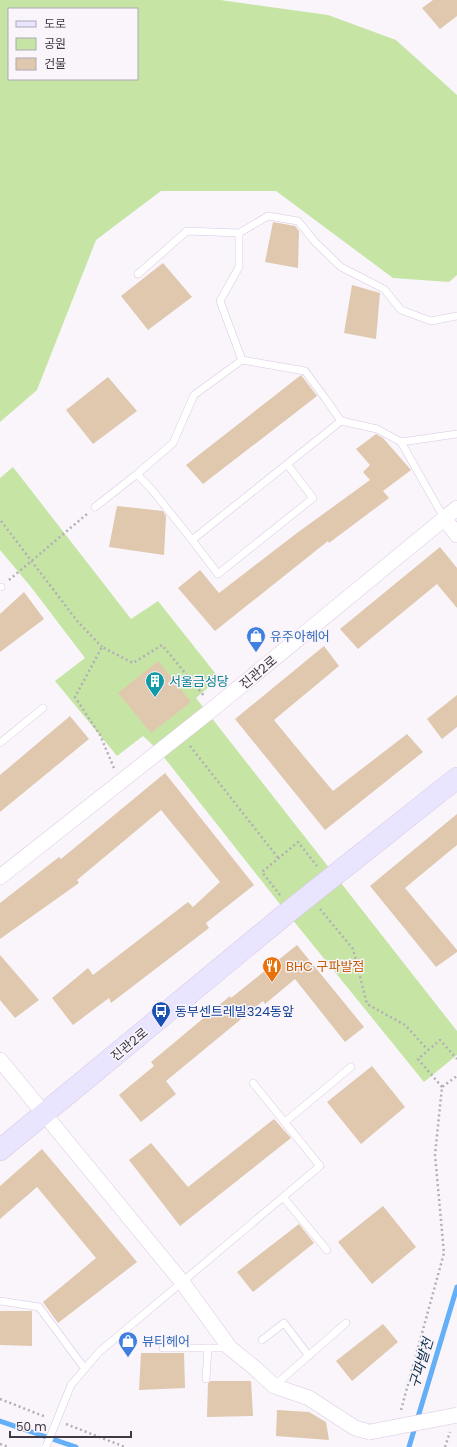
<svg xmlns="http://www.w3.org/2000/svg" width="457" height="1447" font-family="Poppins,'Noto Sans KR',sans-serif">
  <rect width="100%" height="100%" fill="#f9f5fb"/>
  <path fill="#c6e5a5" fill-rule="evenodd" d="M0 0H220L328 15 396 40 457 95V275L449 282 393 278 276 191H161L96 240 37 390 0 422ZM9 9H137V79H9Z
    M13 467 131 619 158 601 219 678 196 698 457 1031V1055L424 1082 279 903 159 751 143 736 117 756 55 681 85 658 31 587 0 550V478Z"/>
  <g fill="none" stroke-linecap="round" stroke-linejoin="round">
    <path stroke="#64aff6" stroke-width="5" d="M0 1421 76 1447
      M409 1447 457 1287"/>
  </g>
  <path fill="#dfc8ad" d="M433 0H457V16L440 29 422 8Z
    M273 222 295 226 299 231 298 268 265 262Z
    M163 263 192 297 148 330 121 296Z
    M352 285 380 293 376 339 344 333Z
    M301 375 317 396 203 484 186 465Z
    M108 377 137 411 93 444 66 410Z
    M376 434 383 438 411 470 383 491 389 498 329 543 328 541 215 631 178 588 200 570 219 593 297 533 370 480 363 472 370 465 356 449Z
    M117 506 163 511 166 516 164 555 109 547Z
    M440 547 457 568V608L437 584 358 649 340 629Z
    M24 592 44 619 0 652V614Z
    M324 646 339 666 274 720 301 753 333 791 407 734 423 752 325 830 235 719Z
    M158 661 191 702 151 733 118 693Z
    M457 695V727L442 739 427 719Z
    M70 716 89 739 0 812V775Z
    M165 773 254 885 206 923 209 928 111 1003 109 998 73 1025 52 998 88 968 93 975 188 902 193 907 220 882 161 810 77 880 79 883 0 939V903L59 857 61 859Z
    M457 814V845L405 888 457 950V952L436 967 370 886Z
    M297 945 364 1027 345 1042 295 979 265 1004 263 1001 166 1081 176 1094 141 1122 119 1095 154 1066 151 1062 230 996 231 998Z
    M0 955 39 1000 15 1018 0 1000Z
    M372 1066 405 1107 361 1144 327 1102Z
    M274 1119 291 1138 180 1226 129 1160 151 1143 188 1187Z
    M42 1149 137 1262 58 1323 43 1302 96 1258 37 1187 0 1219V1186Z
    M383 1206 416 1247 372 1284 338 1242Z
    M299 1224 314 1243 253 1292 237 1272Z
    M0 1311H32V1346L0 1345Z
    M383 1324 398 1342 352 1381 336 1361Z
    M141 1353H184L185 1388 139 1390Z
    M211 1381H251L253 1416 207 1417 208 1383Z
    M277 1410 309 1412 326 1422 329 1440 276 1436Z"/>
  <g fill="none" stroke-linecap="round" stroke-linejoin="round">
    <defs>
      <path id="lane" d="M239 233V267L220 301 242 360
        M138 274 187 231 239 233 268 216 298 221 315 242 341 267 384 289 401 310 431 321 457 316
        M401 442 444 518
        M137 474 153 491 192 540 341 421
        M95 507 137 474 173 443 194 395 242 360 305 371 325 398 341 421 377 429 401 442 457 434
        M192 540 218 574 313 498 287 464
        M0 587H1
        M0 743 43 708
        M285 1122 351 1067
        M283 1197 327 1250
        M0 1301 39 1307 85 1369
        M262 1340 284 1323 309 1356
        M163 1348H230
        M206 1379 208 1348
        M71 1385 99 1352 320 1166 253 1083
        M274 1386 346 1323"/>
      <path id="street" d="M444 518 457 535
        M0 877 214 708 457 508
        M0 1060 182 1282 230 1348 256 1369 274 1386 309 1398 355 1428 370 1432"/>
      <path id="secondary" d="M0 1150 287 913 457 778"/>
    </defs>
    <use href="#lane" stroke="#dac7e4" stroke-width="8"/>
    <use href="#street" stroke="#dac7e4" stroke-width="16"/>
    <use href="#secondary" stroke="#dac7e4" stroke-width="22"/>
    <path stroke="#b3aeb6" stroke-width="2.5" stroke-dasharray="2 3" stroke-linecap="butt" d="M1 521 78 622 102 647
      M9 580 87 514
      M190 746 279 859
      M114 768 100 735 75 697 102 647 133 663 162 645 205 697
      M280 895 262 872 298 842 317 866
      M320 909 353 949 367 1004 405 1025 428 1050
      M442 1087 418 1059 440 1040 457 1059
      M0 1399 46 1417
      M401 1410 444 1253 435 1155 442 1087 457 1076
      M66 1424 125 1447
      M0 1444 9 1447
      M445 1447 450 1432"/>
    <use href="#lane" stroke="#fff" stroke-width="7"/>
    <use href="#street" stroke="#fff" stroke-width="15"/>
    <use href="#secondary" stroke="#eae5ff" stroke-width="21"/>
    <defs>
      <path id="lane-bridge" d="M46 1447 71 1385"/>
      <path id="street-bridge" d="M370 1432 457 1415"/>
    </defs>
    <use href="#lane-bridge" stroke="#dac7e4" stroke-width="8" stroke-linecap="butt"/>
    <use href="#street-bridge" stroke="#dac7e4" stroke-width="16" stroke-linecap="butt"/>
    <use href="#lane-bridge" stroke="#fff" stroke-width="7"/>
    <use href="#street-bridge" stroke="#fff" stroke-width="15"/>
  </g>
  <defs>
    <symbol id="shop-pin" viewBox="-11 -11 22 30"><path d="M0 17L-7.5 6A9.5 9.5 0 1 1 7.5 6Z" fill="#3f7fe0" stroke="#f9f5fb"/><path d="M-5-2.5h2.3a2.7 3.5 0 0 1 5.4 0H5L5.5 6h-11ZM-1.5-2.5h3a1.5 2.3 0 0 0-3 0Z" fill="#fff"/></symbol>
    <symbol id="building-pin" viewBox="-11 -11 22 30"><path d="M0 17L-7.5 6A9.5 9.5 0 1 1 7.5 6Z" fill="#0f9aa8" stroke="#f9f5fb"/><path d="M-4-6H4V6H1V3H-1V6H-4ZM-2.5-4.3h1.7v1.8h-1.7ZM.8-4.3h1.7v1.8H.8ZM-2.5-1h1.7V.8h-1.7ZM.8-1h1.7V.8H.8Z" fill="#fff"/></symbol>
    <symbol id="restaurant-pin" viewBox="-11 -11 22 30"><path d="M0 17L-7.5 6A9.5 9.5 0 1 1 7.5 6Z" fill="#e8710a" stroke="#f9f5fb"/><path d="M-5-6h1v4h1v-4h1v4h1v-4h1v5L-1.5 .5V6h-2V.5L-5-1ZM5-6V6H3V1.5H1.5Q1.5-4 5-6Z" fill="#fff"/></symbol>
    <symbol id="bus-pin" viewBox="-11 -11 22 30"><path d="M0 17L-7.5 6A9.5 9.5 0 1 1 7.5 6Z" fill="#1a4fb4" stroke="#f9f5fb"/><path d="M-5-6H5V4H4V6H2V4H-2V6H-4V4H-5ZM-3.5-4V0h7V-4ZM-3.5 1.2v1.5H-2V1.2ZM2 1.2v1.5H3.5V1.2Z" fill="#fff"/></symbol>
  </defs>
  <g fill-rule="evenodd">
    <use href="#shop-pin" x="245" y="625" width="22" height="30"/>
    <use href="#building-pin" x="144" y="670" width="22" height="30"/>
    <use href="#restaurant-pin" x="261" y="955" width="22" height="30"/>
    <use href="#bus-pin" x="150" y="1000" width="22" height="30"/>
    <use href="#shop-pin" x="117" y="1330" width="22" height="30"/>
  </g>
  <g text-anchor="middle" stroke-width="3" stroke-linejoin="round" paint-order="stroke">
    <g font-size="13" fill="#366cbe" stroke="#f9f5fb" text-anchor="start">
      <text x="270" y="641">유주아헤어</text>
      <text x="142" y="1346">뷰티헤어</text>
    </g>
    <g font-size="13" fill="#403844" stroke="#f9f5fb">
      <text transform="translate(258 672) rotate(-40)" y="5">진관2로</text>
      <text transform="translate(129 1044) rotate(-40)" y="5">진관2로</text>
    </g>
    <g font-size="13" fill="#0d838f" stroke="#f9f5fb" text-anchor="start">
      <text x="169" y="686">서울금성당</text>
    </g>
    <g font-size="13" fill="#c56008" stroke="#f9f5fb" text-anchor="start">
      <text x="286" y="971">BHC 구파발점</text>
    </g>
    <g font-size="13" fill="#164399" stroke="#f9f5fb" text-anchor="start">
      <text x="175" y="1016">동부센트레빌324동앞</text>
    </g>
    <g font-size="14" font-style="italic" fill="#0f2f4b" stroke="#f9f5fb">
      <text transform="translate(421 1363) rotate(-73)" y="5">구파발천</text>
    </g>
  </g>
  <rect x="8" y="8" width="130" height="72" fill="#f9f5fb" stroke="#afa9b2"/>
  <rect x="16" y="21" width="20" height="6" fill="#eae5ff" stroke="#afa9b2"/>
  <text x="44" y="28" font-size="12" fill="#403844">도로</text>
  <rect x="16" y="38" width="20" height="12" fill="#c6e5a5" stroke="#afa9b2"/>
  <text x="44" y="48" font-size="12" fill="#403844">공원</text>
  <rect x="16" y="58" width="20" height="12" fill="#dfc8ad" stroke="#afa9b2"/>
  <text x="44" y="68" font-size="12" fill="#403844">건물</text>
  <path d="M10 1431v6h121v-6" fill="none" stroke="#403844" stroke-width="2"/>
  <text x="16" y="1431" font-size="12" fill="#403844" stroke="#f9f5fb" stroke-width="3" paint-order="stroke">50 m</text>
</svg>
